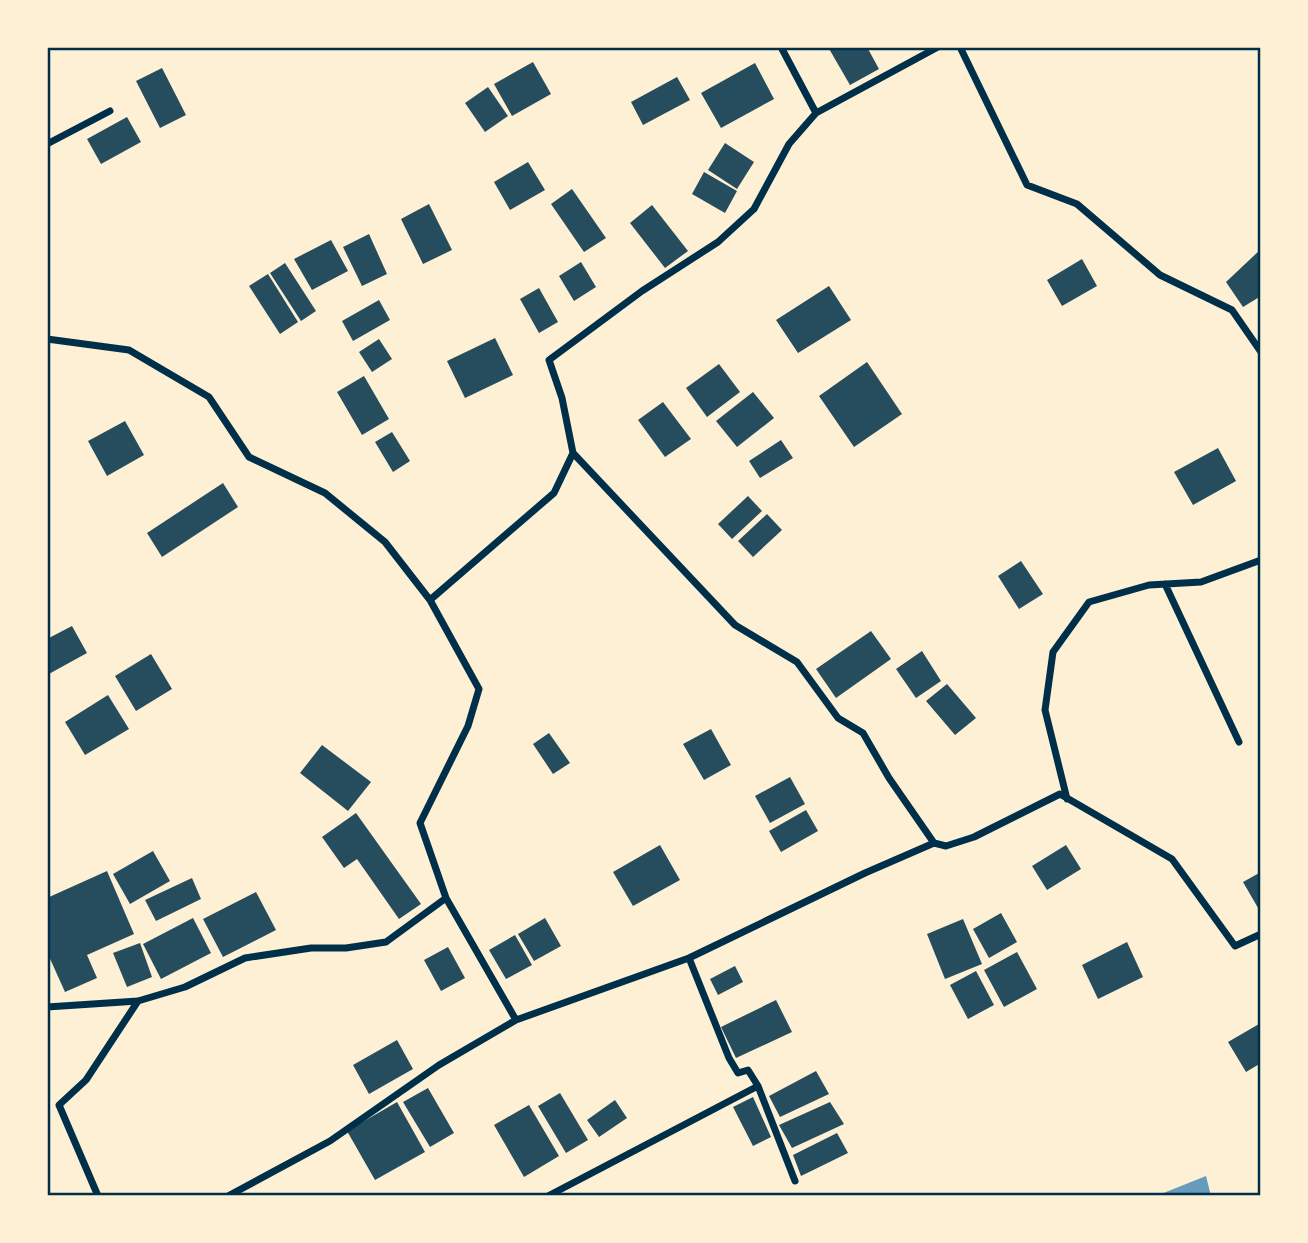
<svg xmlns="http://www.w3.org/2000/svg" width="1308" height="1243" font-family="Lora,serif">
  <rect width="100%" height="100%" fill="#fdf0d5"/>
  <path fill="#669bbc" d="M1206 1176 1211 1196H1156Z"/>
  <path fill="#264d5e" d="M828 47H867L879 69 850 85Z
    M533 62 551 94 512 116 494 84Z
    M755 63 774 99 721 128 701 93Z
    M162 68 186 115 160 128 136 81Z
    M677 77 690 100 643 125 631 102Z
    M488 87 508 116 485 132 465 103Z
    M127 117 141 142 101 164 87 139Z
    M725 143 754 162 737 189 708 170Z
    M528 162 545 190 510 210 494 182Z
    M704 172 737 191 725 213 692 194Z
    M572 189 606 238 584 252 551 204Z
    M429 204 452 250 423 264 401 219Z
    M652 205 688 251 665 268 630 223Z
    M369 234 387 274 362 286 343 247Z
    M331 240 348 271 312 290 294 259Z
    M1261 249V296L1243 307 1226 282Z
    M1082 259 1097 286 1062 306 1047 280Z
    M581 262 596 287 574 301 559 276Z
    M285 263 316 311 301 321 270 273Z
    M268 274 298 322 280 334 249 286Z
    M829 286 851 320 798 353 776 320Z
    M539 288 558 322 539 333 520 299Z
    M379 300 390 320 353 341 342 321Z
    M495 338 513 375 465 398 447 361Z
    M379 339 392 359 372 372 359 352Z
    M867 362 902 414 854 447 819 396Z
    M719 364 740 392 707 417 686 388Z
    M364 376 389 419 362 435 337 392Z
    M753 392 774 418 737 447 716 421Z
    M663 402 691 439 665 457 638 420Z
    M125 421 144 455 107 476 88 441Z
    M392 432 410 461 393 472 375 442Z
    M781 440 793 458 760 478 749 461Z
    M1218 448 1236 481 1193 505 1174 472Z
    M223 483 238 507 162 557 147 533Z
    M748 496 762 511 732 539 718 524Z
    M767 514 782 530 753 557 738 541Z
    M1021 561 1043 594 1019 609 998 576Z
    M72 626 87 653 47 675V639Z
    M871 631 891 659 836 698 816 669Z
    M922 651 941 681 916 698 896 669Z
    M151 654 172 689 136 711 115 676Z
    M947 684 976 718 955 735 926 701Z
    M108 695 129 729 85 755 65 722Z
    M711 729 731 765 704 780 683 744Z
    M549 733 570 763 553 774 533 744Z
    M322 745 371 782 348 811 300 773Z
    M790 777 805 804 770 823 755 796Z
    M806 810 818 831 781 852 769 831Z
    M356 813 421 904 399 919 357 859 344 868 322 837Z
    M660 845 680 880 633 906 613 872Z
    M1066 845 1081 869 1047 890 1032 866Z
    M153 851 170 881 130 904 113 874Z
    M107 871 134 934 87 955 97 978 65 992 47 952V898Z
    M1261 872V913L1243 882Z
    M192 878 201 899 156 921 145 900Z
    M256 892 276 930 223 957 203 919Z
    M1001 913 1017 942 989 958 973 929Z
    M193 918 211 953 161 979 143 944Z
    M545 918 561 946 534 961 518 934Z
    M963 919 982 964 945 979 927 934Z
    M515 935 532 965 506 979 489 950Z
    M1127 942 1143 977 1098 999 1082 965Z
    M140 943 152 977 127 987 113 953Z
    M448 947 465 978 441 991 424 960Z
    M1017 952 1037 989 1004 1007 984 970Z
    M735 966 743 982 718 995 710 979Z
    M976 971 994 1005 968 1019 950 985Z
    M776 1000 792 1032 736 1058 721 1027Z
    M1259 1024 1261 1027V1063L1246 1072 1228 1042Z
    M397 1040 413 1069 369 1094 353 1065Z
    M816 1071 829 1094 780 1117 769 1096Z
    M428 1088 454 1133 430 1147 403 1102Z
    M560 1093 588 1140 566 1153 538 1106Z
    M753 1097 771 1137 753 1146 733 1107Z
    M615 1100 627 1118 599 1137 587 1120Z
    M397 1102 425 1152 375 1180 347 1131Z
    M830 1102 844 1124 792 1148 779 1125Z
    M529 1105 559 1156 524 1177 494 1125Z
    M837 1133 848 1153 801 1176 793 1155Z"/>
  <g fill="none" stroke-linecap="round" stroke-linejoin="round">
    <path stroke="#003049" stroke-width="7" d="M781 47 816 113
      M960 47 1027 185 1077 204 1160 275 1232 310 1261 352
      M47 144 110 111
      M47 339 129 350 209 397 249 457 325 493 385 542 430 600 554 493 573 453 562 398 549 360 642 291 718 242 754 209 789 144 816 113 938 47
      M573 453 735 625 797 662 838 718 863 733 889 778 934 843
      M1165 584 1239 742
      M1067 799 1045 710 1053 652 1089 602 1149 585 1201 582 1261 560
      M446 898 516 1020
      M689 958 729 1058 738 1073 748 1070 758 1086 795 1181
      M47 1007 138 1001 185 987 245 958 311 948H346L386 942 446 898 420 823 468 726 479 689 430 600
      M98 1196 59 1105 86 1080 138 1001
      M228 1196 330 1141 439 1065 516 1020 689 958 865 873 934 843 946 846 974 837 1060 794 1172 859 1235 946 1261 934
      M548 1196 758 1086"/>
  </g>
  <rect width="1308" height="1243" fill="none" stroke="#fdf0d5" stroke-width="98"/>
  <rect x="49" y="49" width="1210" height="1145" fill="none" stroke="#003049" stroke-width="2.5"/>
</svg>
